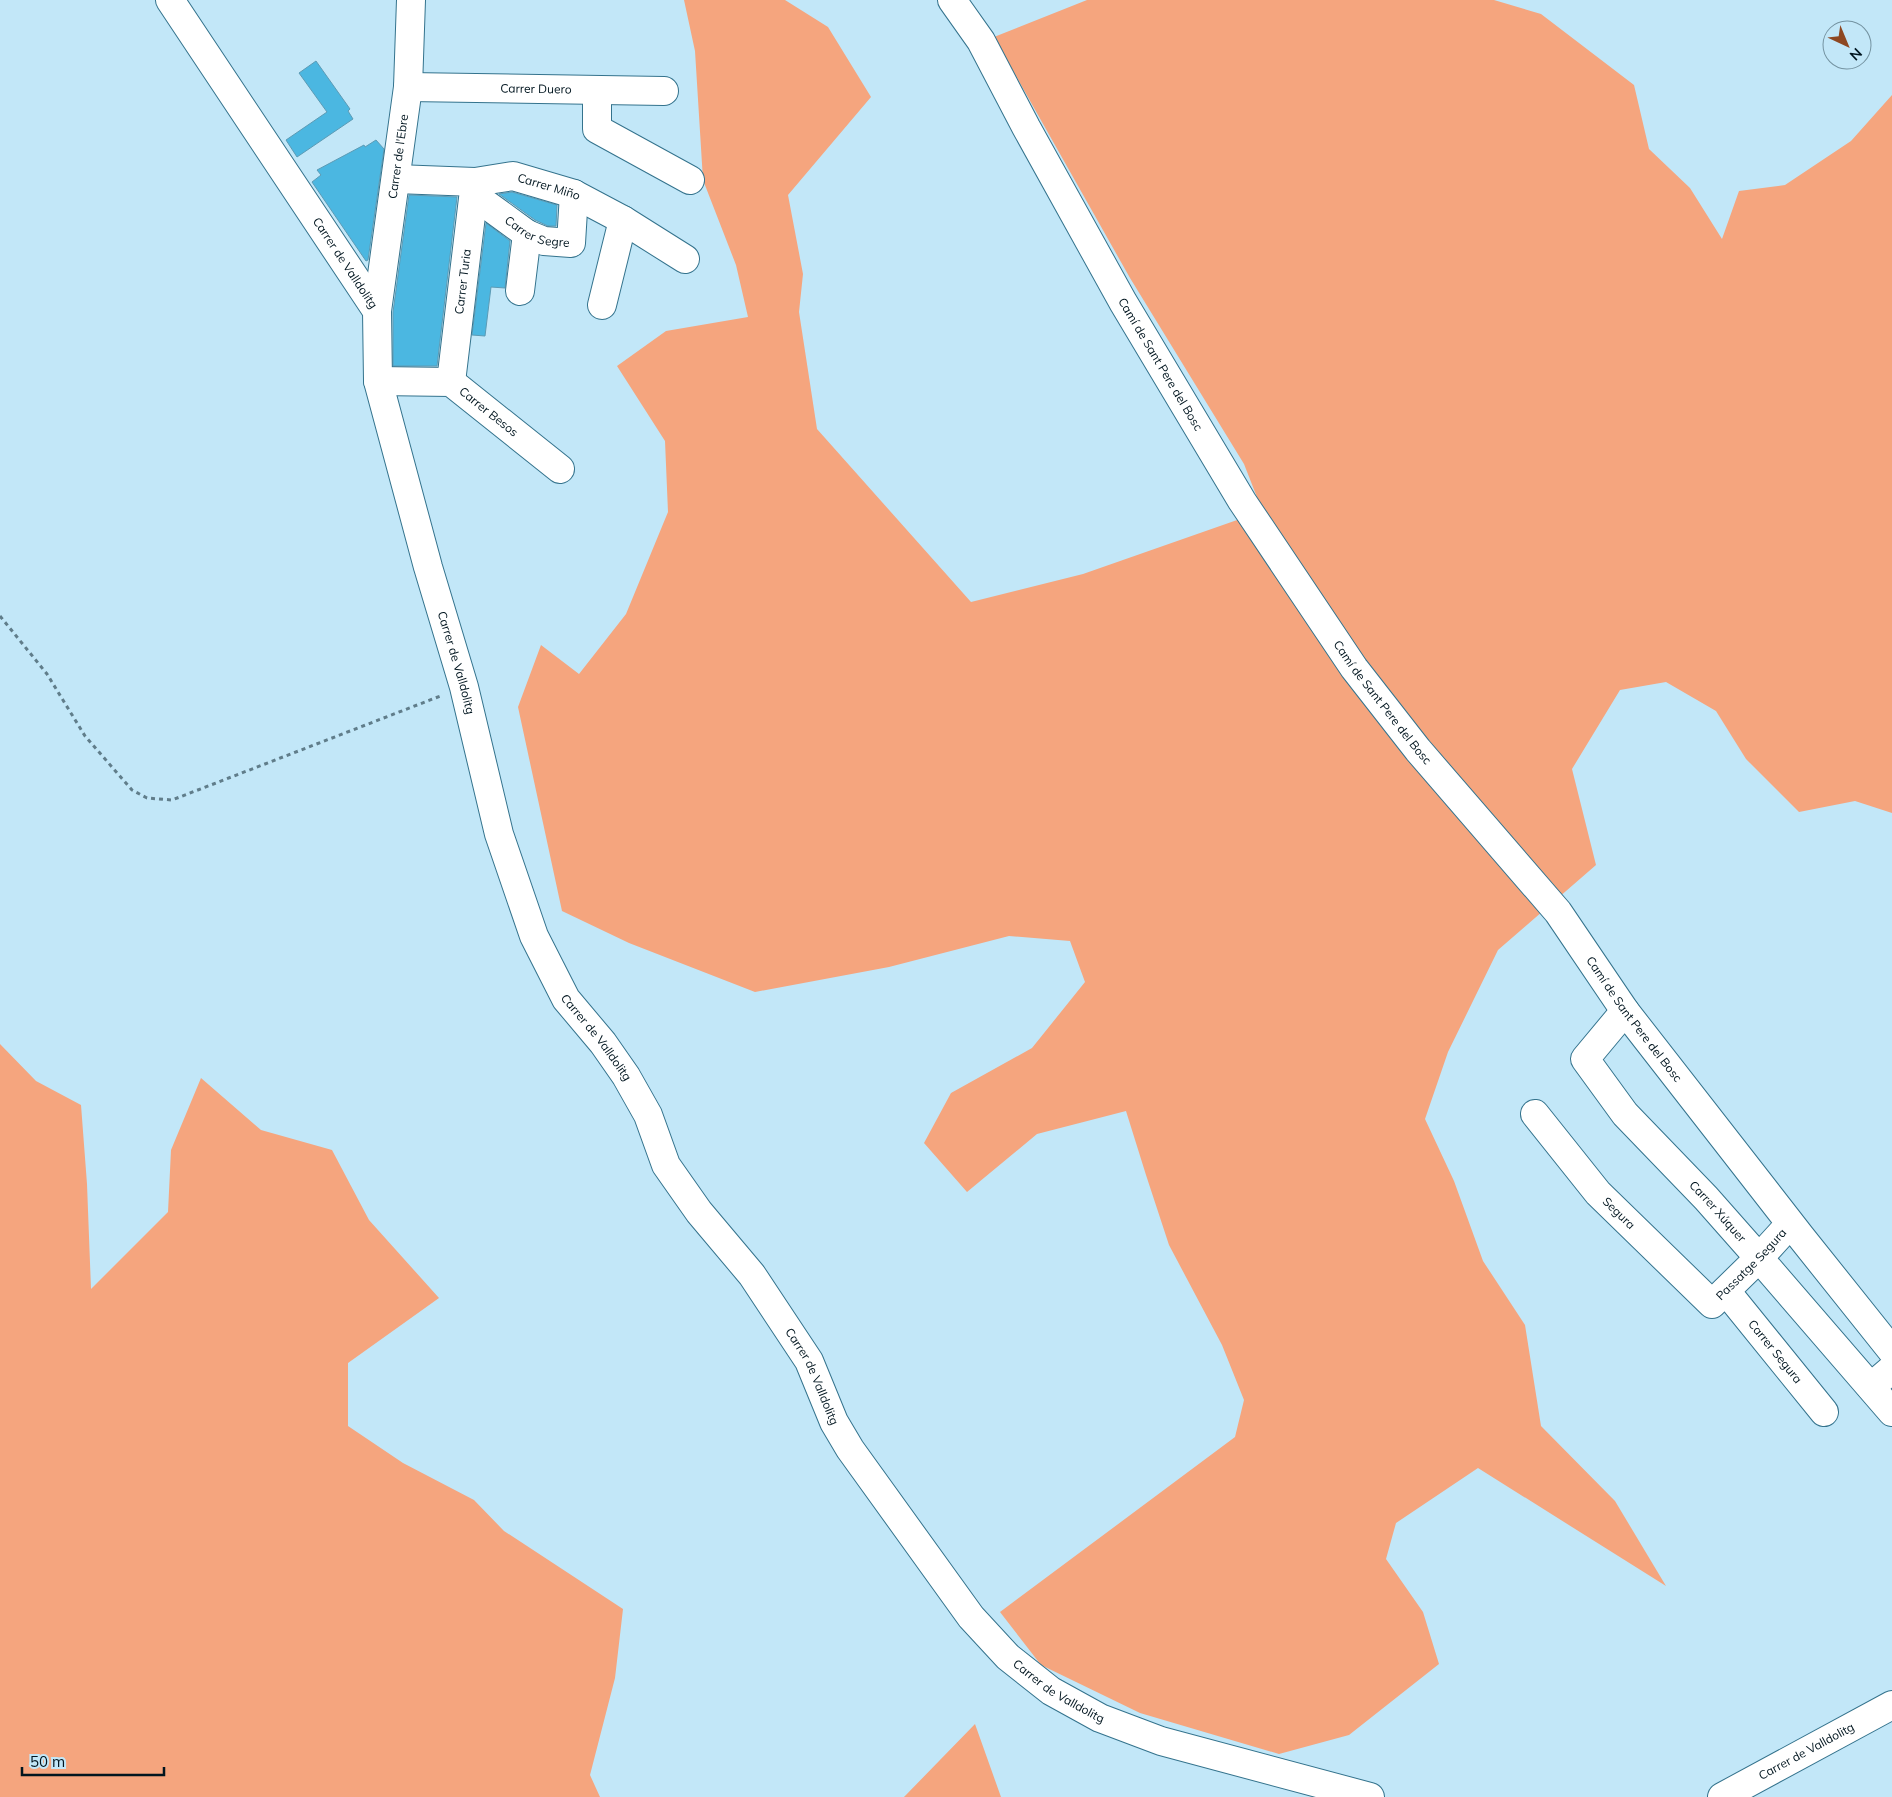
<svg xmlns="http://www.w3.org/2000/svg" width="1892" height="1797" font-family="Mulish,sans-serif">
  <rect width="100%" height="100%" fill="#c2e7f8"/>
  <path fill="#f5a57e" d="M684 0H785L828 27 871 97 788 195 803 274 799 312 817 429 971 602 1083 574 1240 519 1262 510 1244 464 1130 278 994 37 1087 0H1494L1541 14 1634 85 1649 149 1690 188 1722 239 1739 191 1785 185 1851 141 1892 95V813L1855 801 1799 812 1746 759 1716 711 1666 682 1620 690 1572 769 1596 865 1498 950 1448 1052 1425 1119 1454 1181 1483 1261 1525 1325 1541 1426 1615 1501 1666 1586 1478 1468 1396 1523 1386 1559 1423 1612 1439 1664 1349 1735 1279 1754 1140 1713 1041 1665 1000 1612 1235 1437 1244 1400 1222 1345 1169 1245 1146 1175 1126 1111 1037 1134 967 1192 924 1143 951 1093 1032 1048 1085 982 1070 941 1009 936 889 967 755 992 629 943 562 911 518 707 541 645 579 674 626 614 668 512 665 441 617 366 666 331 748 317 736 265 703 180 695 51Z
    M0 1044 36 1081 81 1105 87 1184 91 1289 168 1212 171 1150 201 1078 261 1130 332 1150 369 1220 439 1298 348 1363V1426L403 1463 474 1500 504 1531 623 1609 615 1678 590 1775 600 1797H0Z
    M975 1724 1001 1797H904Z"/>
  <path fill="#4bb7e1" stroke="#5c9bb5" d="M316 61 350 109 348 111 353 119 297 157 286 140 327 112 299 73Z
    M376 140 384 149 368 260 366 261 312 182 321 175 317 170 364 145 365 147Z
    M512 192 557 205 556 226H548L535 220 499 194Z
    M409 195 457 197 437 366H393V312Z
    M486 223 510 241 505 288 491 287 485 336 472 335Z"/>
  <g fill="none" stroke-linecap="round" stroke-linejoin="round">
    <defs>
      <g id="minor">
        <path id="s1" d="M170 0 377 311 378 381 428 567 464 687 499 834 534 936 566 999 603 1043 626 1076 648 1115 666 1165 699 1212 752 1275 809 1361 834 1422 850 1449 971 1617 1008 1657 1051 1691 1100 1718 1161 1741 1370 1797"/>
        <path id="s2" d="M952 0 981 41 1026 127 1123 302 1242 501 1354 668 1418 750 1558 912 1625 1011 1801 1237 1892 1351"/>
        <path id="s3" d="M408 87 664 91"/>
        <path d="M597 90V129L690 180"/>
        <path id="s4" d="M396 179 475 182 513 176 574 194 623 220 685 259"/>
        <path id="s5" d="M475 182 483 202 527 234 544 241 571 243 574 194"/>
        <path d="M520 291 527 234"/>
        <path d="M602 305 623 220"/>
        <path id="s6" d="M377 311 408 87 411 0"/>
        <path id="s7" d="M378 381 451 382 560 469"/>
        <path id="s8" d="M451 382 475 182"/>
        <path id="s9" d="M1625 1011 1585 1059 1625 1114 1706 1198 1759 1258 1892 1412"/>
        <path id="s10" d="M1535 1114 1598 1193 1712 1304 1759 1258 1790 1224"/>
        <path id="s11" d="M1726 1291 1824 1412"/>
        <path d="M1871 1387 1892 1369"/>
        <path id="s12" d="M1722 1797 1892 1705"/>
      </g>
    </defs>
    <use href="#minor" stroke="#34738d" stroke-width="30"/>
    <path stroke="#607d8a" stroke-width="3" stroke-dasharray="4 4" stroke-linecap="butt" d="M0 616 47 674 85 736 132 790 147 798 172 800 443 695"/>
    <use href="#minor" stroke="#fff" stroke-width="28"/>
  </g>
  <g text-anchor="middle" stroke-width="4.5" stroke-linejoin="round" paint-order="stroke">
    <g font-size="12" fill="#00151f" stroke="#c2e7f8">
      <text dy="4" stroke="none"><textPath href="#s3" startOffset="128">Carrer Duero</textPath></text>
      <text dy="4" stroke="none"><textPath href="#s6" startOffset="156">Carrer de l'Ebre</textPath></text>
      <text dy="4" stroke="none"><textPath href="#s4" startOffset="155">Carrer Miño</textPath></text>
      <text dy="4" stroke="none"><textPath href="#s5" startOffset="85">Carrer Segre</textPath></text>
      <text dy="4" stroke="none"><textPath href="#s1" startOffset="316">Carrer de Valldolitg</textPath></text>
      <text dy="4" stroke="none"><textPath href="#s8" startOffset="101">Carrer Turia</textPath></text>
      <text dy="4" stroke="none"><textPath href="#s2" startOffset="420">Camí de Sant Pere del Bosc</textPath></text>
      <text dy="4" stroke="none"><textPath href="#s7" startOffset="121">Carrer Besos</textPath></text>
      <text dy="4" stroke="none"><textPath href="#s1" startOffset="736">Carrer de Valldolitg</textPath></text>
      <text dy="4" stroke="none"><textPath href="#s2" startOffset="825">Camí de Sant Pere del Bosc</textPath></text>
      <text dy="4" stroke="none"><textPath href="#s2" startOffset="1230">Camí de Sant Pere del Bosc</textPath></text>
      <text dy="4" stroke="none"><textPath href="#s1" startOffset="1140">Carrer de Valldolitg</textPath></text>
      <text dy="4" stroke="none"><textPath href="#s9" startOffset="265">Carrer Xúquer</textPath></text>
      <text dy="4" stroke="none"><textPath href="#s10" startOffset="130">Segura</textPath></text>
      <text dy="4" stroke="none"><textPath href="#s10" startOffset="316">Passatge Segura</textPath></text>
      <text dy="4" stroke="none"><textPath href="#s11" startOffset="78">Carrer Segura</textPath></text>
      <text dy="4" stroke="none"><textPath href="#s1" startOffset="1545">Carrer de Valldolitg</textPath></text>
      <text dy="4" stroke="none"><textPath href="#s1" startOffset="1950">Carrer de Valldolitg</textPath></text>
      <text dy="4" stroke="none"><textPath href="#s12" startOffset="96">Carrer de Valldolitg</textPath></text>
    </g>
  </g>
  <g transform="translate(1847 45) rotate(136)"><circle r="24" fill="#c2e7f8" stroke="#7493a1"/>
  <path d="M0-4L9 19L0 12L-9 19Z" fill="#8e4822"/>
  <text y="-8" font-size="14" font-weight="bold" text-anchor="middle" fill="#00151f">N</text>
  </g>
  <path d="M22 1767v8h142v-8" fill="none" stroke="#00151f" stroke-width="2.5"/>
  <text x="30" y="1767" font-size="15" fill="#00151f" stroke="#c2e7f8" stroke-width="4" paint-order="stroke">50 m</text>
</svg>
